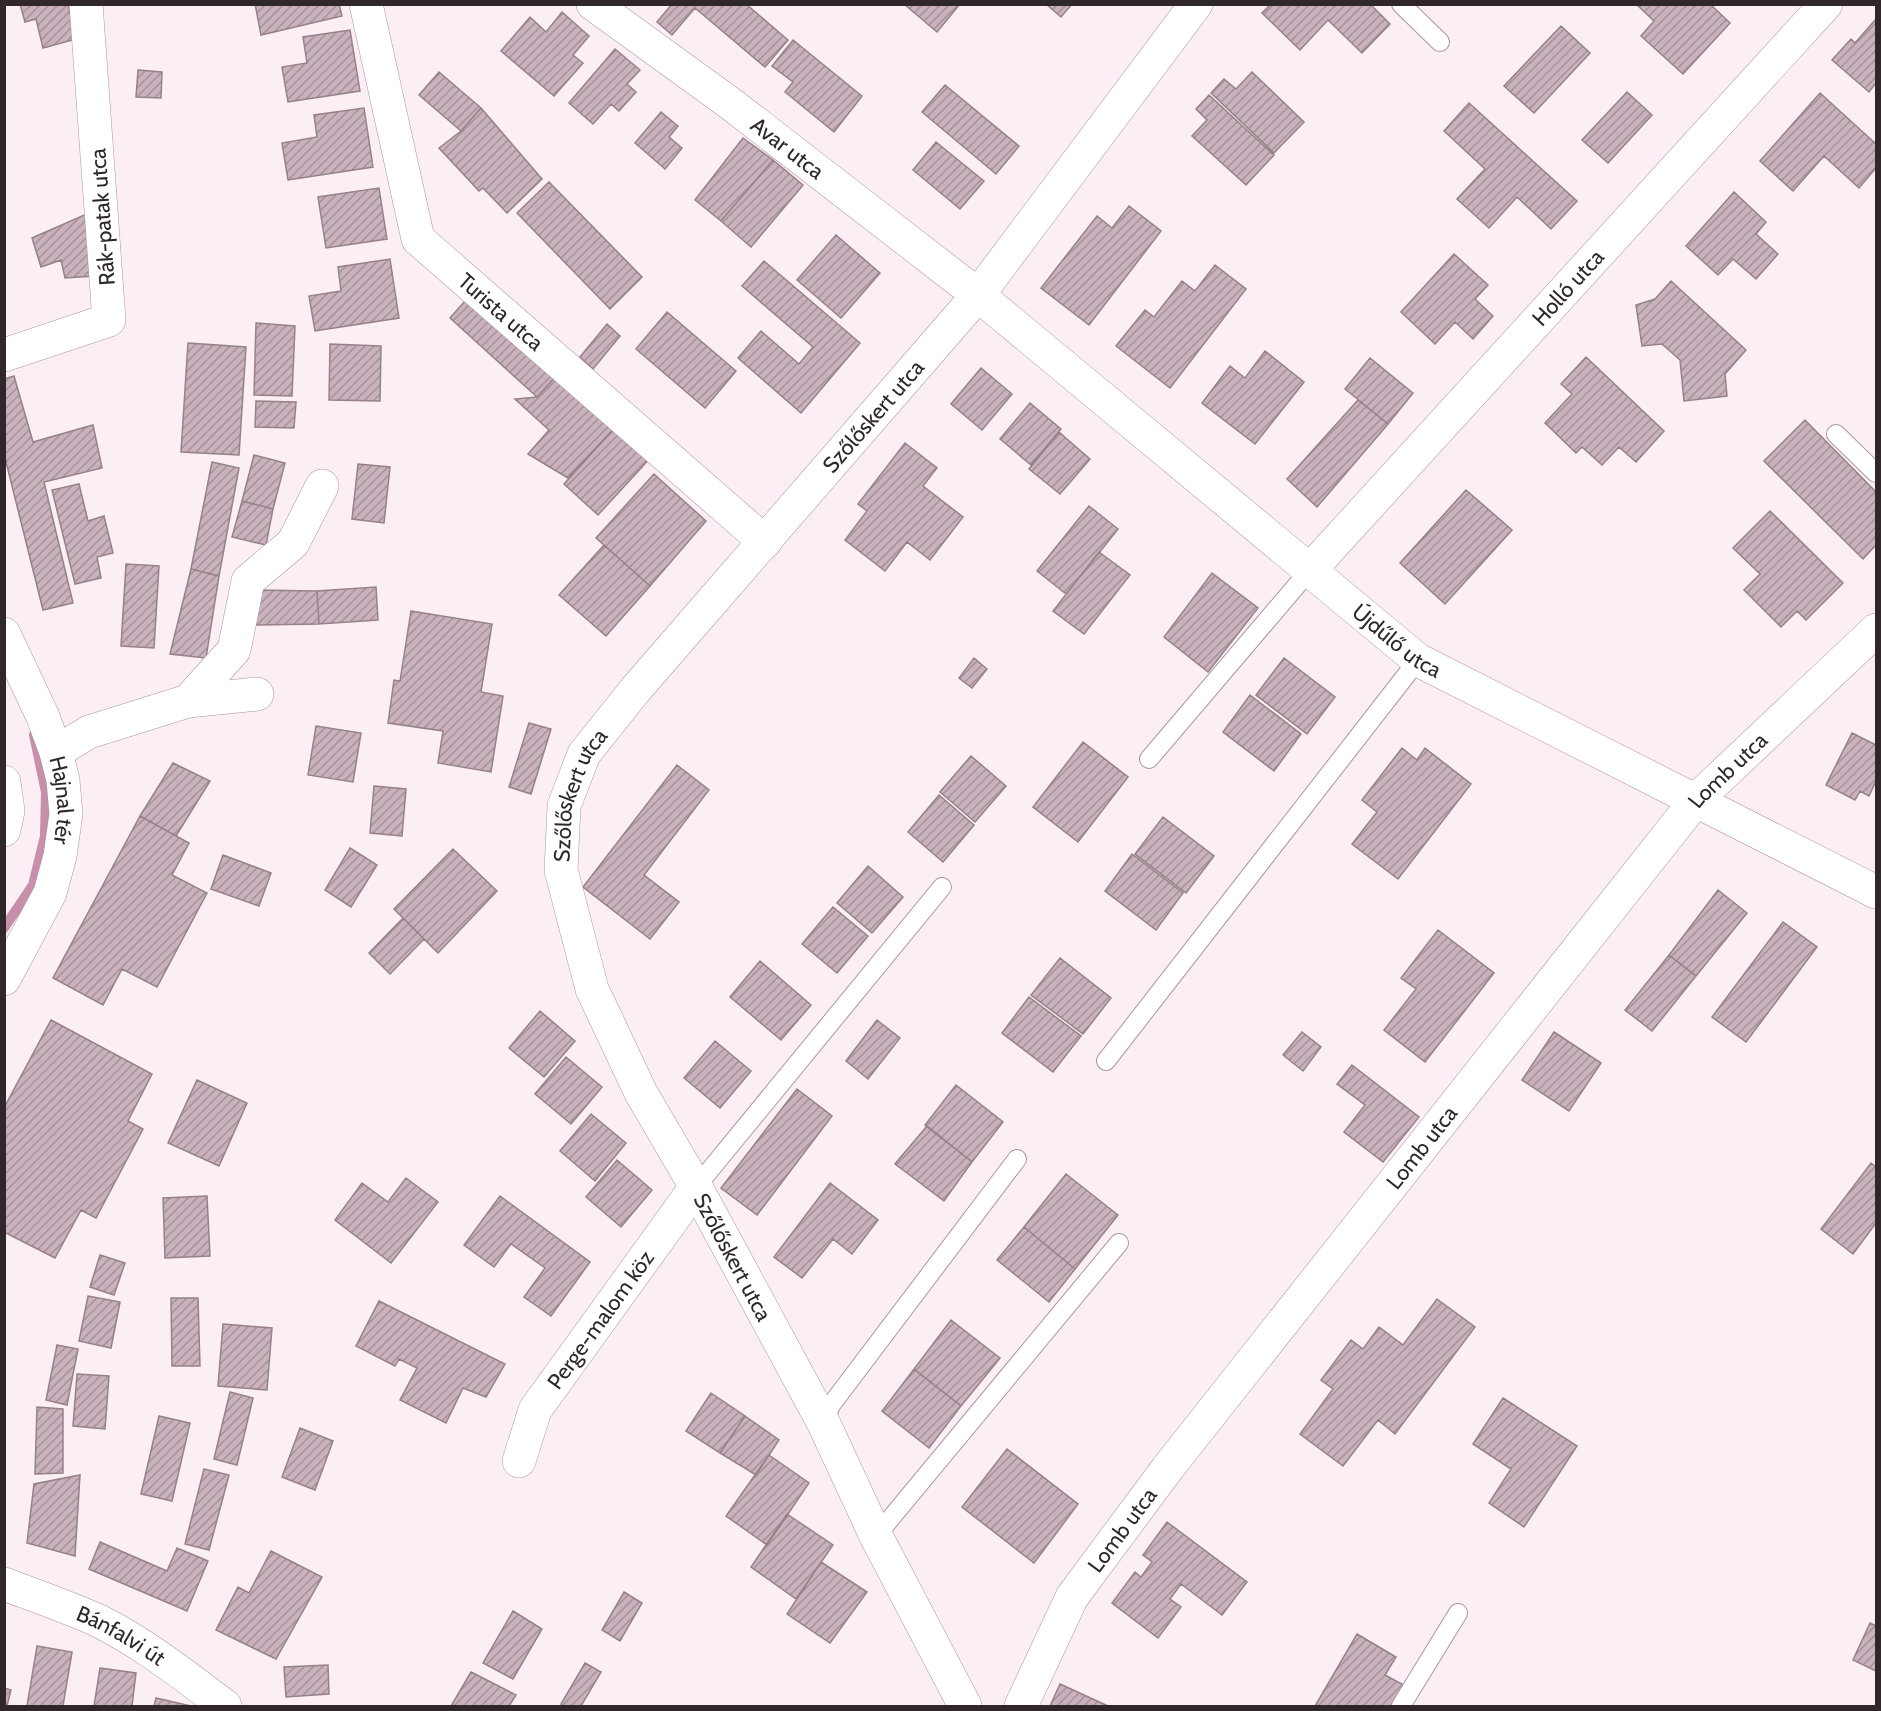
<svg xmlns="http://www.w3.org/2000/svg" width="1881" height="1711" font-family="Cabin,sans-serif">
  <defs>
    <pattern id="building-hatch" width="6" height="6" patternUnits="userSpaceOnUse" patternTransform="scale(1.5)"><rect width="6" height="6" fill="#c9b2bd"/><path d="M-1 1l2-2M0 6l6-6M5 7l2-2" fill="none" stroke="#a4919a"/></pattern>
  </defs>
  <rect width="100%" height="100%" fill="#fceef5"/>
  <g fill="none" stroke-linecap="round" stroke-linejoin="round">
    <path stroke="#c78faa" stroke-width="10" d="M4 928 33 885 45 836 46 792 34 735"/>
  </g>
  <path fill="url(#building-hatch)" stroke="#96818b" stroke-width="1.5" d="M20 4H68L76 39 43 48 36 19 25 22Z
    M255 4H339L342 16 261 35Z
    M672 4H746L788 40 765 67 695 8 672 35 657 22Z
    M904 4H960L937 32Z
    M1046 4H1072L1061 17Z
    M1271 4H1370L1390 24 1362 53 1328 20 1300 50 1262 13Z
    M1636 4H1710L1730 23 1683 74 1641 36 1654 21Z
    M562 12 589 36 573 55 583 63 554 96 501 51 530 17 546 32Z
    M1876 19V83L1869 92 1832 60 1851 39 1855 43Z
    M1561 26 1590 53 1534 113 1504 86Z
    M350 30 360 91 288 102 282 67 307 63 303 37Z
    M793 40 862 96 834 132 785 92 793 82 772 66Z
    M615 49 640 70 627 84 636 92 619 111 611 104 593 124 569 103Z
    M138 70 162 72 161 98 136 97Z
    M439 72 481 108 461 131 419 95Z
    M1252 72 1304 122 1274 153 1211 93 1224 79 1236 89Z
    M945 85 1019 146 996 174 922 112Z
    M1627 92 1652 115 1608 163 1582 140Z
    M1820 93 1876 144V168L1859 188 1824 156 1793 191 1760 161Z
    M1209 95 1274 155 1246 185 1192 136 1207 120 1196 109Z
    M1469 103 1577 201 1551 229 1517 197 1489 228 1457 199 1485 169 1444 131Z
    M364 108 373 167 288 180 282 143 317 137 314 115Z
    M481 108 542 179 507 213 483 188 479 191 439 148 461 131Z
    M661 112 678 126 669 137 682 148 665 169 635 143Z
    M743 138 773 160 721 221 695 200Z
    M936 142 984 181 960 209 913 170Z
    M773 160 803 185 751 247 721 221Z
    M549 182 642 277 610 309 517 213Z
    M379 188 387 239 326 248 318 197Z
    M1734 192 1766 222 1756 234 1778 254 1756 279 1733 259 1718 275 1686 246Z
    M1129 206 1161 231 1089 325 1041 288 1097 216 1112 228Z
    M91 212 95 276 65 278 61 260 41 267 32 238Z
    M836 235 880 273 841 318 797 280Z
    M1454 254 1488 285 1475 299 1493 316 1473 339 1455 322 1435 344 1401 312Z
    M390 259 399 318 315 331 309 296 341 291 338 267Z
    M764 261 860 343 801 413 738 358 761 331 799 364 813 347 742 286Z
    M1215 265 1246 289 1170 388 1116 346 1145 310 1154 317 1182 281 1195 291Z
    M1671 281 1746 350 1725 374 1727 396 1684 401 1680 360 1662 344 1642 346 1636 305 1655 299Z
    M472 293 559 373 537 397 450 318Z
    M667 312 736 371 705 408 636 349Z
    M256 323 295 326 292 396 254 395Z
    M607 324 620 336 593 369 580 357Z
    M188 343 246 347 239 455 181 452Z
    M330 344 381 346 380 401 329 400Z
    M1265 351 1304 382 1255 444 1202 403 1230 366 1245 378Z
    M1586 357 1664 431 1636 462 1619 447 1602 465 1582 447 1576 453 1545 423 1572 394 1561 384Z
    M1370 358 1413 393 1388 424 1345 389Z
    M981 368 1012 394 982 430 951 404Z
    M559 373 618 424 568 478 528 454 549 430 515 399 537 397Z
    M14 376 33 442 93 425 102 468 44 482 73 603 43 610 4 454V379Z
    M1358 400 1388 424 1317 507 1287 479Z
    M256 401 296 402 294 428 255 427Z
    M1030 403 1061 429 1031 465 1000 439Z
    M1805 420 1876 492V545L1863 559 1764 461Z
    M618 424 653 455 598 515 564 484Z
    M1059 432 1090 459 1060 494 1029 469Z
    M905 443 937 468 923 486 963 517 930 560 907 542 885 571 845 540 867 511 858 504Z
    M254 455 285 463 273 509 242 501Z
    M212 462 239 468 219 576 191 569Z
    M358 464 390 467 384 523 352 519Z
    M654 474 706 521 650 586 596 538Z
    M79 484 88 521 104 516 113 553 97 557 101 578 75 584 52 490Z
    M1466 490 1512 530 1445 604 1400 563Z
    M242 501 273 509 266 545 232 537Z
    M1089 506 1118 529 1066 594 1037 571Z
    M1770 511 1843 583 1806 620 1797 611 1781 627 1744 590 1760 574 1733 548Z
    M604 545 650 586 606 636 559 595Z
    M1099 552 1130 575 1084 634 1053 611Z
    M126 564 159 566 154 648 121 646Z
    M191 569 219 576 206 658 170 654Z
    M1212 573 1258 608 1208 672 1164 637Z
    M376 587 378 620 319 624 317 591Z
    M254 590 317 591 319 624 256 625Z
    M411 611 492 624 481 692 503 696 491 772 438 763 443 731 388 723 394 680 400 681Z
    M974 658 987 669 972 688 959 678Z
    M1284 658 1335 697 1307 734 1256 695Z
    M1250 695 1301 734 1274 771 1223 732Z
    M529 723 551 729 531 794 509 787Z
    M316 726 361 733 353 782 308 775Z
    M1852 733 1876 745V781L1869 796 1860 791 1855 800 1826 785Z
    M1083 742 1128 777 1078 842 1033 807Z
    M1402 748 1417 760 1425 748 1471 784 1398 879 1352 844 1377 812 1362 800Z
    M971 756 1006 786 975 822 940 792Z
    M173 763 210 781 176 836 140 816Z
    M677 765 709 790 644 875 679 902 650 939 583 887Z
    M374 786 406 789 402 836 370 833Z
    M939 795 974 825 943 862 908 832Z
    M140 816 189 843 172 875 207 893 157 987 122 969 103 1005 53 978Z
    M1163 817 1214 856 1186 893 1135 854Z
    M350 848 377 865 351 907 325 890Z
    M453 849 497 891 438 953 394 909Z
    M1132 854 1183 893 1156 930 1105 891Z
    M223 855 271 873 259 906 211 889Z
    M868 866 903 897 872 933 837 903Z
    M1718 890 1747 913 1696 976 1669 955Z
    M833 907 868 936 837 973 802 944Z
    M403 918 424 939 390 974 369 953Z
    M1783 922 1817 947 1746 1042 1712 1017Z
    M1438 930 1494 973 1425 1062 1384 1030 1416 989 1401 978Z
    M1669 955 1696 976 1652 1031 1625 1010Z
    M1060 958 1111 998 1083 1034 1031 995Z
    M760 961 811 1005 781 1040 730 997Z
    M1029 997 1081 1036 1053 1072 1002 1033Z
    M540 1011 575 1041 544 1077 509 1048Z
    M51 1020 152 1074 128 1121 143 1129 96 1218 81 1210 55 1258 4 1232V1108Z
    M877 1020 900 1038 868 1079 846 1061Z
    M1302 1032 1321 1047 1303 1071 1283 1055Z
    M1554 1032 1601 1063 1569 1111 1522 1080Z
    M715 1041 751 1071 720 1108 684 1078Z
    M566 1057 602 1087 571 1124 535 1094Z
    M1352 1065 1419 1117 1383 1162 1344 1132 1365 1105 1337 1084Z
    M197 1080 247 1103 219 1166 168 1143Z
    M956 1085 1003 1122 972 1162 925 1125Z
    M797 1089 832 1116 757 1215 721 1188Z
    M591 1114 626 1143 595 1181 560 1151Z
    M927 1126 972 1162 944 1201 895 1164Z
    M617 1160 652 1190 621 1227 586 1197Z
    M1871 1163 1876 1167V1223L1853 1254 1821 1229Z
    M1066 1174 1118 1215 1075 1269 1024 1227Z
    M406 1178 438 1202 391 1263 335 1220 362 1183 388 1202Z
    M830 1183 878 1220 852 1254 833 1239 802 1278 774 1257Z
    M207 1196 210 1256 165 1258 163 1198Z
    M500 1196 590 1262 551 1316 524 1297 545 1268 511 1244 494 1267 464 1245Z
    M1024 1227 1075 1269 1049 1302 997 1260Z
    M100 1255 125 1263 114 1295 90 1287Z
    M88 1296 120 1302 111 1348 79 1341Z
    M171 1298H198L200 1366H172Z
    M1437 1299 1475 1327 1395 1434 1378 1420 1343 1466 1300 1434 1333 1389 1321 1380 1351 1340 1363 1349 1379 1327 1403 1345Z
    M379 1301 505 1364 486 1397 463 1388 446 1423 400 1400 417 1368 399 1359 395 1366 356 1346Z
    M951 1320 1000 1358 961 1406 914 1369Z
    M223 1324 272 1328 267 1390 218 1386Z
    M57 1345 78 1349 67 1405 46 1400Z
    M914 1369 961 1406 929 1448 882 1411Z
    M77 1374 109 1376 105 1429 73 1426Z
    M230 1392 253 1398 237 1465 214 1459Z
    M711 1393 745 1416 720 1453 686 1431Z
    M1503 1398 1577 1446 1524 1527 1489 1503 1511 1469 1473 1444Z
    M37 1407 63 1409V1473L35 1474Z
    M159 1416 190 1423 172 1501 141 1494Z
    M745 1416 779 1440 756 1475 720 1453Z
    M300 1428 333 1441 315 1490 282 1477Z
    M1007 1449 1078 1504 1034 1563 962 1507Z
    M769 1455 809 1483 767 1545 726 1516Z
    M204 1469 229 1475 209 1550 185 1544Z
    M80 1475 75 1556 27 1543 34 1484Z
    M787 1514 833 1545 796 1599 751 1567Z
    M1167 1522 1247 1582 1222 1615 1181 1584 1170 1599 1181 1607 1158 1638 1112 1603 1135 1572 1141 1577 1152 1562 1143 1555Z
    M100 1542 167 1571 177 1548 208 1561 187 1611 89 1569Z
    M271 1551 322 1577 276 1659 216 1630 238 1587 249 1593Z
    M821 1562 867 1592 830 1643 787 1614Z
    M624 1592 642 1603 620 1641 602 1630Z
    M513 1611 542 1629 513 1679 483 1663Z
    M1870 1623 1876 1626V1671L1853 1660Z
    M1357 1634 1396 1657 1385 1675 1409 1688 1399 1706H1315Z
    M37 1646 72 1652 63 1706H27Z
    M585 1663 601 1672 581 1706H564L561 1704Z
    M328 1665 329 1694 286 1697 284 1667Z
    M100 1668 136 1673 132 1706H94Z
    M471 1672 516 1695 509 1706H451Z
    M1060 1684 1108 1706H1050Z
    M4 1688 11 1690 7 1706H4Z
    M156 1698 191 1706H154Z"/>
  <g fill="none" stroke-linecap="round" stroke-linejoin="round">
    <defs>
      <path id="service" d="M1401 4 1440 42
        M1836 434 1876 473
        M1149 759 1309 571
        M1106 1061 1418 660
        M696 1187 942 887
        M824 1424 831 1405 1017 1159
        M876 1536 1119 1243
        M1401 1706 1458 1613"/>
      <g id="minor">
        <path id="s1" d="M366 4 418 239 765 542"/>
        <path id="s2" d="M593 4 731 104 978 295 1418 660 1876 892"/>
        <path d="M4 355 109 320 86 4"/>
        <path id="s3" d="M1309 571 1826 4"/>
        <path d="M188 701 234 650 248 581 293 543 322 486"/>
        <path d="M56 752 89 732 188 701 257 694"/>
        <path d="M4 782 8 811 4 830"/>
        <path id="s4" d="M519 1461 535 1410 696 1187"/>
        <path id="s5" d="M965 1706 876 1536 824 1424 696 1187 641 1093 592 989 561 870 564 806 584 754 636 689 978 295 1196 4"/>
        <path id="s6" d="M1021 1706 1072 1597 1167 1469 1696 800 1876 630"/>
      </g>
      <g id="tertiary">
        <path id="s7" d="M4 634 43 717 56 752 63 780 66 814 60 856 50 893 4 979"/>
        <path id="s8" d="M4 1584C36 1596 68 1607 99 1621 145 1644 185 1676 225 1706"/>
      </g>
    </defs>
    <use href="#service" stroke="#ac96a0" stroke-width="20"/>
    <use href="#minor" stroke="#ac96a0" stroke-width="34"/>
    <use href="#tertiary" stroke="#ac96a0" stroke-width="34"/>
    <use href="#service" stroke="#fff" stroke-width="18"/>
    <use href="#minor" stroke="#fff" stroke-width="33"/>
    <use href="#tertiary" stroke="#fff" stroke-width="33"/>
  </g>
  <g text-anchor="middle" stroke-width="4.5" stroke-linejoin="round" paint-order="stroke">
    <g font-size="22" fill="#30272b" stroke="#fff">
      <text dy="8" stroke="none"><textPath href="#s2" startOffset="242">Avar utca</textPath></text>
      <text transform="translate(102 217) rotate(-94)" y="8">Rák-patak utca</text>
      <text dy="8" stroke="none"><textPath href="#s3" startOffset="384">Holló utca</textPath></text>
      <text dy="8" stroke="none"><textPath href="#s1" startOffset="351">Turista utca</textPath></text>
      <text dy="8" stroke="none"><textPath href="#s5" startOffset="1496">Szőlőskert utca</textPath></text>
      <text dy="8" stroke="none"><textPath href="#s2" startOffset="1026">Újdűlő utca</textPath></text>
      <text dy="8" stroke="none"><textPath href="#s6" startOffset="1176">Lomb utca</textPath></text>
      <text dy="8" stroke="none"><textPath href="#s5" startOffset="1010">Szőlőskert utca</textPath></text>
      <text dy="8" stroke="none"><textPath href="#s7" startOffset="178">Hajnal tér</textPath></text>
      <text dy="8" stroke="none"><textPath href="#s6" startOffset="690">Lomb utca</textPath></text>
      <text transform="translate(733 1257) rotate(62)" y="8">Szőlőskert utca</text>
      <text dy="8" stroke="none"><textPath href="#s4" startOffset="165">Perge-malom köz</textPath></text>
      <text dy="8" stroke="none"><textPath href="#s6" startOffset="204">Lomb utca</textPath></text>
      <text dy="8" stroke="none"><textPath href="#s8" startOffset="128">Bánfalvi út</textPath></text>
    </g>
  </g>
  <rect width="1881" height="1711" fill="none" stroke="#30272b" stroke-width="12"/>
</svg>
